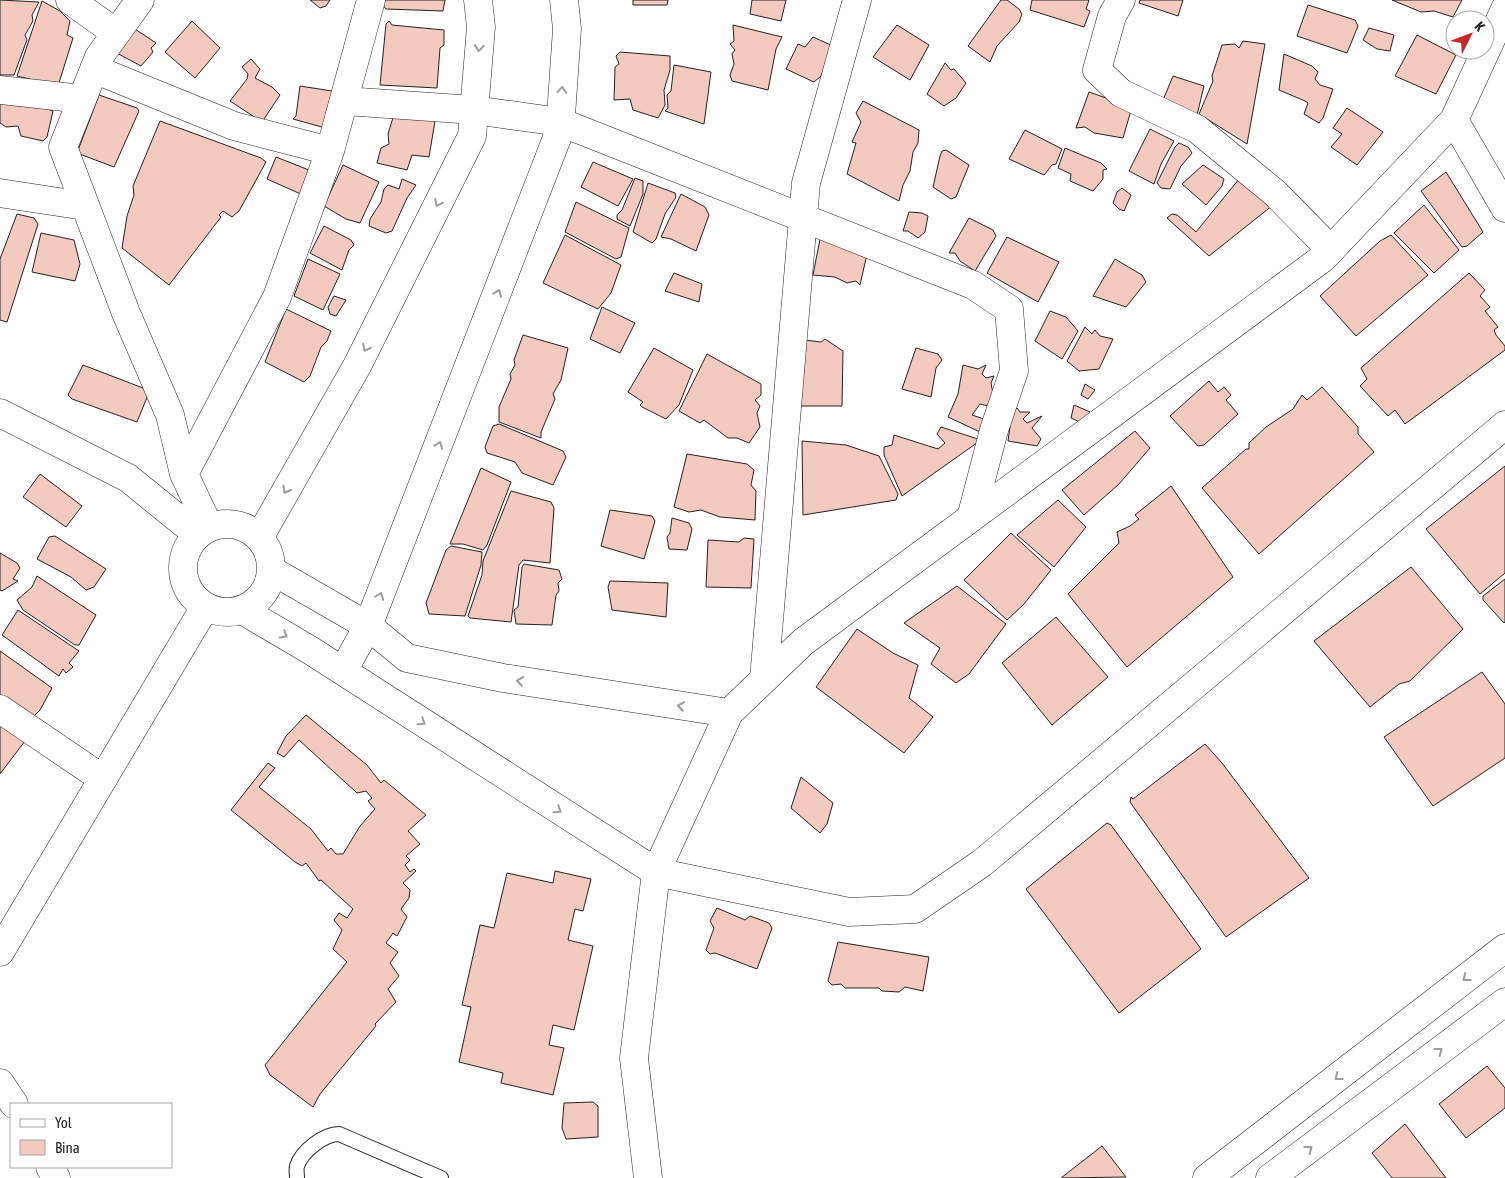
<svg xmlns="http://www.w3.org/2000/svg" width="1505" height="1178" font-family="'Asap Condensed',sans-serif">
  <rect width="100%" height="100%" fill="#fff"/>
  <path fill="#f3c9c0" stroke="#222" d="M0 0 39 2 32 15 33 21 25 35 27 40 14 75H0Z
    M310 0H330L326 6 320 8Z
    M382 0H445L443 11 386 9 382 4Z
    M633 0H668L667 5H633Z
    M752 0H786L781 21 750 14Z
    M1001 0H1007L1019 9 1022 14 1019 22 997 46 990 62 968 46Z
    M1032 0H1089L1086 9 1090 11 1084 27 1030 10Z
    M1140 0H1183L1178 16 1139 3Z
    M1392 0H1462L1453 17 1434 11 1421 12Z
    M42 1 60 11 70 21 67 35 73 38 58 86 17 76Z
    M1308 5 1355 20 1358 26 1347 53 1297 36Z
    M192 21 220 48 195 78 165 52Z
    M389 21 392 25 444 30V45L440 48 437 88 380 85 386 24Z
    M129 25 156 43 151 48 153 52 141 66 113 51Z
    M733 25 782 37 776 49 768 90 732 81 730 75 734 64 732 54 735 50 730 44 734 41Z
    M897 25 929 45 910 80 873 57Z
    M1369 28 1394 35 1390 51 1377 49 1363 40Z
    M1417 35 1456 55 1436 94 1395 76Z
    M813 37 833 46 821 76 814 82 786 69 798 44 805 47Z
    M1243 41 1265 44 1247 144 1199 114 1213 81 1212 76 1222 45 1235 44 1239 48Z
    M620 52 670 56V70L664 90 665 105 658 118 633 110 630 99 614 100 615 67 619 64 616 56Z
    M1284 54 1312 66 1318 72 1315 79 1320 85 1333 89 1323 118 1319 123 1304 114 1308 103 1305 101 1279 90Z
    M251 59 260 69 255 78 272 87 280 95 262 122 230 101 247 79 248 74 242 67Z
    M945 63 951 70 954 69 966 83 956 98 944 106 927 94Z
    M674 65 711 72 704 124 665 111 668 108 667 95 671 91Z
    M1173 76 1204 86 1197 115 1163 100Z
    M300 86 332 91 334 100 329 129 293 119 296 116Z
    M1089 92 1132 107 1123 138 1094 133 1085 127 1076 128Z
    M99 95 137 108 139 111 114 167 77 153Z
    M0 97H14L53 111 47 137 43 141 21 136 18 126 6 127 0 123Z
    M863 101 919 130 918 143 913 152 910 171 903 185 899 201 847 174 856 143 852 142 861 122 856 113Z
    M1347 108 1383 132 1357 165 1331 147 1342 134 1333 128Z
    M395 111 435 121 429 157 412 155 407 170 377 163 381 148 389 144 388 134Z
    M160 121 261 158 266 162 239 211 232 217 223 211 219 215 221 217 169 285 122 248 127 216 134 195 133 186Z
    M1150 129 1174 141 1161 164 1154 184 1129 171Z
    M1025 130 1062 149 1056 164 1052 165 1044 175 1009 159Z
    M1179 143 1188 147 1192 153 1181 166 1170 189 1161 188 1157 183 1175 147Z
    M1065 148 1101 163 1107 169 1103 170V179L1093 191 1070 181 1071 174 1058 168Z
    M946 150 969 165 956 197 951 199 933 187 940 156 942 151Z
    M276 157 314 172 303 195 267 179Z
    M593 162 633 179 618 206 581 187Z
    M343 165 379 182 360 223 346 219 324 206Z
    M1203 165 1224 179 1222 186 1206 205 1182 184Z
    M1446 172 1483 232 1467 246 1462 247 1421 191Z
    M635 178 643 181V194L630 226 617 219V215L622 210Z
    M402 179 416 185 407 198 392 231 386 233 369 226 370 219 381 202 384 189 388 185 399 189Z
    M1239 179 1273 205 1209 256 1167 218 1172 214 1177 215 1196 232Z
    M648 183 675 193 676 197 665 214 656 239 652 243 633 232Z
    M1122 188 1131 195 1124 211 1119 209 1113 203 1117 192Z
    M681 194 705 207 709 215 696 251 671 239 661 237Z
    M576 202 629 228 621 257 616 259 565 232Z
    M1424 205 1459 250 1434 273 1394 233Z
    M909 212 922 213 928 216 925 232 918 238 908 231H903Z
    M17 214 34 218 38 224 7 322 0 320V259Z
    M969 218 993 230 996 236 975 271 960 261 955 253H949Z
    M324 226 351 240 354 245 349 250 342 270 310 253Z
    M41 233 74 240 80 264 75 281 32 272Z
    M821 234 867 254 860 285 856 281 847 283 835 277 813 275Z
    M565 235 621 265 611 293 598 309 543 283Z
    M1391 235 1428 275 1356 336 1320 296 1380 241Z
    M1007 237 1059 262 1038 302 987 273Z
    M308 259 340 274 323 310 294 296Z
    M1115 259 1142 275 1146 282 1126 307 1093 296Z
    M674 273 702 284 699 302 665 291Z
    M1469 273 1485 290 1480 296 1490 307 1485 311 1498 327 1494 330 1496 335 1505 346V350L1405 424 1395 410 1388 416 1360 386 1367 379 1361 368Z
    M334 296 346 300 336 316 330 314 328 307Z
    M602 307 635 323 620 353 590 339Z
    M286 309 331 331 327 341 321 347 310 376 304 382 265 362Z
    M1050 311 1066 317 1078 331 1062 359 1035 341Z
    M1085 327 1092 334 1095 330 1100 336 1113 339 1099 369 1079 371 1067 361Z
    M523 335 568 348 561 380 553 394 555 399 541 432V438L499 422V407L511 379 510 374 515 365 514 360Z
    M825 339 843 351 842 406H800L805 340 821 342Z
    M654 348 693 370 679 405 666 419 642 407 640 405 643 402 628 392Z
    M916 348 938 354 942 360 936 368 931 397 902 389Z
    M707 354 761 384V395L755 400 760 406 757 413 760 427 749 443 737 438H728L704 420 700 423 679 411Z
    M83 365 143 388 148 395 137 422 72 399 68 395Z
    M963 365 978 369 986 365 982 374 986 378 994 376 991 383 993 394 988 406 980 404 972 415 987 420 982 431H978L948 417 958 394Z
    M1209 381 1218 392 1224 387 1231 395 1226 400 1238 414 1204 445 1198 446 1170 416Z
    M1085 384 1095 390 1088 399 1081 395Z
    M1322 387 1358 427V434L1374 452 1259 554 1202 488 1246 449H1249V443L1266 427 1293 409 1302 395 1307 400Z
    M1074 405 1090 412 1084 424 1071 418Z
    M1017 408 1020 412H1030L1023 419 1027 423 1042 416 1032 428 1041 439 1037 446 1008 441 1012 413Z
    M499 424 563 451 566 457 553 485 522 473 515 462 487 453 485 447 493 426Z
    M941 427 981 440 902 496 884 455V447L892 445 894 435 938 449 945 443 937 434Z
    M1135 431 1150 448 1119 484 1084 515 1062 490Z
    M802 441 846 445 879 456 898 494 896 500 803 515Z
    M687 454 747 464 754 470 751 485 756 491 755 520 720 517 701 510 689 512 674 507Z
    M1505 466V573L1480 594 1426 529Z
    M481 468 511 482 487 545 483 550 463 544H450Z
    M40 474 82 506 66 527 23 497Z
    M1171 486 1233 577 1127 667 1068 594 1119 543 1117 532 1130 526 1139 519 1135 515Z
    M511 491 551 502 554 508 550 563 523 560 519 565 511 622 470 618 468 616 482 575 483 561Z
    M1058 500 1086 527 1054 567 1017 535Z
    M610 510 652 516 655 521 644 559 601 546Z
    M672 518 689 523 692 529 687 550 669 549 667 537 670 533Z
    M1011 533 1051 570 1024 604 1007 620 964 580Z
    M55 536 106 569 94 587 86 590 71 577 37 559 49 537Z
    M744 538 754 539 751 588 706 587 708 540 739 542Z
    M451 546 482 552 481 565 465 616 429 614 426 603 446 550Z
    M0 553 17 563 20 568 13 579 18 581 2 591 0 590Z
    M524 564 559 570 562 579 558 583 559 591 556 595 552 625 516 624 514 610 518 607 522 567Z
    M1411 567 1463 629 1410 681 1399 684 1370 707 1314 641Z
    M37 576 96 615 79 645H75L23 610 17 600 32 587Z
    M1505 579V622L1504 623 1483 600V596Z
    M610 581 668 583 666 617 612 610 608 587Z
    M957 586 1006 624 969 674 956 683 931 664 940 648 904 623Z
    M18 610 79 651 69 663 73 667 66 673 63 669 59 676 2 635Z
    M1056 617 1108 677 1052 725 1002 663Z
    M857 629 893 653 918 665 909 698 933 717 904 753 816 687Z
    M0 651 52 688 40 710 32 718 0 697Z
    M1482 672 1505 704V758L1433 806 1384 737Z
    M306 715 367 765 381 783 384 780 426 815 408 831 420 844 406 856 410 860 405 865 410 872 414 869 416 871 403 883 410 890 409 898 401 909 407 917 397 936 393 933 386 943 398 952 390 963 399 976 388 989 396 1002 375 1024 376 1026 320 1094 313 1107 270 1075 265 1065 347 962 333 949 342 930 334 920 339 913 347 918 353 909 321 880 319 881 306 863 302 866 295 862 231 810 268 763 275 768 259 787 311 829 328 851 331 848 336 854H343L360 826 375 809 368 801 372 798 366 791 357 793 299 740 284 757 277 753 286 736Z
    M0 720 25 741 0 774Z
    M1205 744 1222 763 1309 878 1226 937 1130 802 1131 797 1133 799Z
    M801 777 833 803 827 824 820 833 791 808Z
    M1107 823 1111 825 1201 949 1119 1013 1026 889Z
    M555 871 591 879 583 911 575 909 568 940 593 946 574 1030 553 1025 549 1045 564 1048 553 1095 501 1083 503 1073 459 1062 471 1007 462 1005 480 925 494 928 507 873 553 883Z
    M717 908 745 920 750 916 769 923 772 928 757 969 715 953 710 954 706 950 714 928 710 921Z
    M838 942 929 957 923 991 905 987 899 992 882 991 879 988H845L841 984 832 985 828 981Z
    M1487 1066 1505 1088V1108L1466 1138 1439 1104Z
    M593 1102 598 1106V1137L566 1139 562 1128 564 1103Z
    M1405 1124 1446 1178H1392L1372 1153Z
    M1102 1146 1126 1177 1061 1178Z"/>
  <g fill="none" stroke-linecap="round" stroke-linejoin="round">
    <defs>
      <path id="service" d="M297 1178C297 1174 296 1169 297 1166 302 1151 324 1134 339 1134L441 1178"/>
      <path id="minor" d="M70 0 116 33
        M140 0 99 57 63 147 126 313 170 415 184 474 209 527
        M1121 0 1112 16 1097 70 1121 93 1197 129 1275 193 1331 250
        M94 69 234 126 330 151
        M0 90 82 99
        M345 101 474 110 560 122 973 285 1009 309 1014 371 994 430 971 518
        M0 193 85 206
        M0 413 128 478 197 534
        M184 474 277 297 330 151 371 0
        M764 679 806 183 857 0
        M0 709 103 779
        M656 872 849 912 915 909 982 863 1505 425"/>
      <path id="tertiary" d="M1454 120 1505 208
        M183 568a44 44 0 1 1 88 0a44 44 0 1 1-88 0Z
        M259 538 357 366 472 136 481 27 478 0
        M271 570 368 626 407 658 503 678 729 713
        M242 610 310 650 656 872
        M343 671 368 626 560 130 567 29 564 0
        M0 952 205 607
        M648 1178 634 1058 656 872 729 713 803 642 1323 258 1454 120 1505 9
        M1207 1178 1505 948
        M1270 1178 1505 1002"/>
      <path id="trunk" d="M0 1083 14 1104
        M50 1167 56 1178"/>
    </defs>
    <use href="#service" stroke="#222" stroke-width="16"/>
    <use href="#minor" stroke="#222" stroke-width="29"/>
    <use href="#tertiary" stroke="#222" stroke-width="29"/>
    <use href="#trunk" stroke="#222" stroke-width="29"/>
    <use href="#service" stroke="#fff" stroke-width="14"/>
    <use href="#minor" stroke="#fff" stroke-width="28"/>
    <use href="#tertiary" stroke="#fff" stroke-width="28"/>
    <use href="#trunk" stroke="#fff" stroke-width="28"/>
  </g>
  <defs><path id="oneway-chevron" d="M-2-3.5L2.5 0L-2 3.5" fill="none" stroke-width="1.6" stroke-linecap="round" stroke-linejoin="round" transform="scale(1.25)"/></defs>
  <g stroke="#9c9c9c">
    <use href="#oneway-chevron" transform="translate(479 48) rotate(95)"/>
    <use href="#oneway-chevron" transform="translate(562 90) rotate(-86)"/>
    <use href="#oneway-chevron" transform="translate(438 203) rotate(116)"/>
    <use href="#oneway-chevron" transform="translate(498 293) rotate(-69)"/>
    <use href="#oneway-chevron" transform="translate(366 348) rotate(116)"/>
    <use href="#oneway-chevron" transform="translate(439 445) rotate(-69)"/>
    <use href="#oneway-chevron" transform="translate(286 490) rotate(120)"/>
    <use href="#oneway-chevron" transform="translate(380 596) rotate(-69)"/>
    <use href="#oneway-chevron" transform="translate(284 635) rotate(31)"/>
    <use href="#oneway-chevron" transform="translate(520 681) rotate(-171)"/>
    <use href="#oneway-chevron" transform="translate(681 706) rotate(-171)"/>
    <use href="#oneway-chevron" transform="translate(422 722) rotate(33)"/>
    <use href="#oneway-chevron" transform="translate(558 810) rotate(33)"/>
    <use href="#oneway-chevron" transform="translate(1466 978) rotate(142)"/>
    <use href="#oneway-chevron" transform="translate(1439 1051) rotate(-37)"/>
    <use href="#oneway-chevron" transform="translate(1338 1077) rotate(142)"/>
    <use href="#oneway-chevron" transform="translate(1309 1149) rotate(-37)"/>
  </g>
  <rect x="10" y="1103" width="162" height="65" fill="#ffffff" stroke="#a7a7a7"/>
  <rect x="20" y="1119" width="25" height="8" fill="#ffffff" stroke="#a7a7a7"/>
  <text x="55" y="1128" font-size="15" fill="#222222">Yol</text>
  <rect x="20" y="1140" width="25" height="15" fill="#f3c9c0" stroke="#a7a7a7"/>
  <text x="55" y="1153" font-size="15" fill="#222222">Bina</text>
  <g transform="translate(1470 35) rotate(48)"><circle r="24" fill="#ffffff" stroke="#a7a7a7"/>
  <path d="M0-4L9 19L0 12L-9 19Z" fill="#c62828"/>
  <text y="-8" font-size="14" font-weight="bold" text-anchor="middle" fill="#222222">K</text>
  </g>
</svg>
